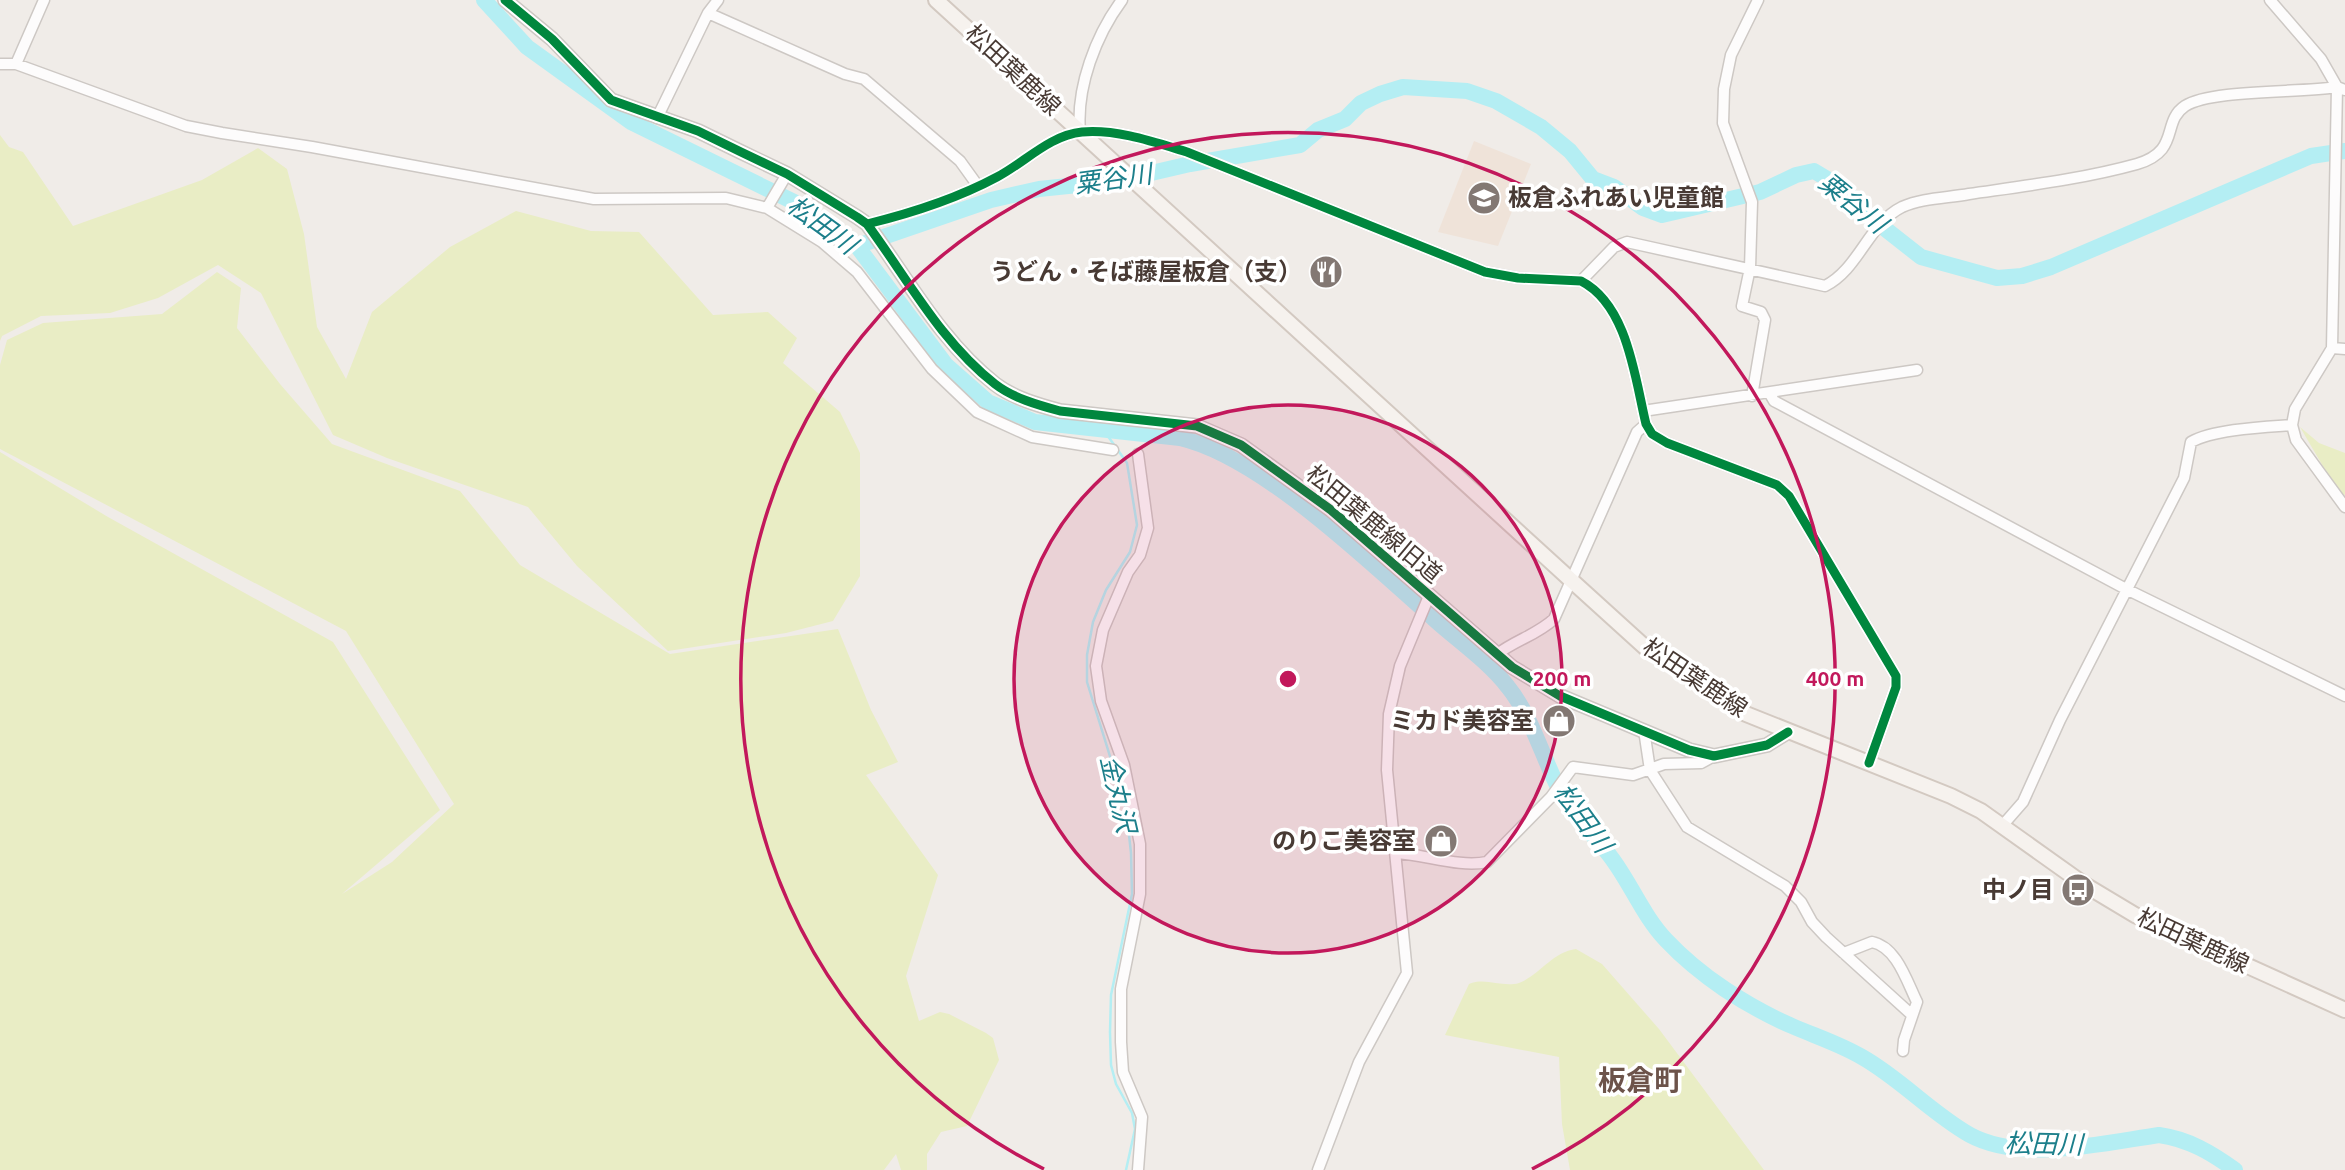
<svg xmlns="http://www.w3.org/2000/svg" width="2345" height="1170" font-family="Ubuntu,'Noto Sans JP',sans-serif">
  <rect width="100%" height="100%" fill="#f0ece8"/>
  <path fill="#efe3d9" d="M1474 141 1531 164 1498 246 1438 232Z"/>
  <path fill="#e9edc5" d="M0 135 9 147 23 152 73 226 202 180 258 148 287 169 304 234 317 327 346 379 372 312 450 247 516 211 591 231 639 232 713 315 768 312 797 338 783 363 840 412 860 453V576L833 621 786 633 668 651 577 566 528 507 387 458 333 435 261 293 218 265 158 298 110 313 41 316 2 336 0 341Z
    M217 272 241 288 237 328 280 384 332 444 460 491 520 565 670 654 838 629 871 710 898 762 866 775 938 875 906 976 919 1021 940 1012 949 1014 986 1033 993 1038 999 1060 967 1126 941 1132 927 1154V1170H901L896 1154 884 1170H0V452L108 517 333 642 440 810 342 894 392 862 454 804 346 631 0 449V365L7 340 43 323 162 314Z
    M2300 427 2319 443 2345 453V495L2338 492Z
    M1576 949 1602 964 1659 1029 1764 1170H1570L1562 1124 1559 1057 1445 1035 1469 984C1486 977 1502 988 1519 983 1540 975 1552 952 1576 949Z"/>
  <g fill="none" stroke-linecap="round" stroke-linejoin="round">
    <path stroke="#b4eef3" stroke-width="2.5" d="M1105 432 1127 463 1137 525 1130 552 1106 590 1093 622 1087 655V682L1126 808 1131 853 1132 894 1111 995 1110 1032 1111 1065 1116 1084 1132 1113 1135 1129 1126 1170"/>
    <path stroke="#b4eef3" stroke-width="16" d="M484 0 527 47 631 122 794 202 857 246 946 365 988 402 1035 422 1180 438C1262 457 1369 562 1433 618 1457 640 1488 661 1508 687 1533 718 1543 760 1562 795 1574 819 1598 838 1613 860 1632 886 1644 917 1666 940 1700 976 1746 1006 1792 1026 1815 1036 1840 1044 1862 1057 1901 1079 1931 1113 1970 1135 2022 1163 2104 1143 2159 1135 2188 1139 2212 1153 2235 1170
      M857 246 991 200 1039 189 1117 181 1190 164 1300 145 1318 130 1345 119 1361 103 1380 94 1403 87 1467 91 1496 101 1541 127 1570 151 1593 179 1614 187 1643 208 1662 215 1760 192 1796 175 1814 171 1844 189 1865 213 1921 257 1997 278 2022 276 2051 267 2311 156 2345 151"/>
    <defs>
      <path id="minor" d="M718 0 708 13 845 74 864 79 960 161 978 186
        M2270 0 2321 59 2337 87 2332 348 2295 409 2292 425 2296 440 2345 507
        M0 64H16L186 126 222 133 312 147 594 199 726 198 767 208 822 242 857 272 932 369 977 412 1032 437 1113 450
        M16 64 44 0
        M657 118 708 13
        M1080 132C1076 87 1096 35 1122 0
        M767 208 787 174
        M867 224C912 213 956 199 997 177 1024 163 1050 135 1082 132 1117 129 1154 142 1187 152L1485 272 1518 278 1581 281C1628 305 1635 379 1646 424L1652 434 1667 443 1777 485 1789 496 1896 676V687L1869 763
        M1581 281 1614 247 1627 242 1825 286C1859 269 1868 224 1902 207 1922 198 1947 198 1969 194 2024 186 2083 179 2137 164 2181 151 2161 122 2185 106 2211 89 2301 93 2337 87L2345 90
        M2332 348 2345 349
        M1770 394 1774 401 2126 589 2345 696
        M1752 396 1765 320 1761 312 1742 306 1750 268 1752 202 1723 123 1724 89 1731 55 1758 0
        M1643 411 1917 370
        M1496 655C1515 640 1537 635 1554 619L1637 432 1646 424
        M1644 730 1650 770 1687 827 1785 886 1801 902 1812 922 1826 937 1912 1015
        M2002 826 2023 802 2060 720 2184 478 2191 442C2214 429 2265 427 2292 425
        M1395 853C1424 854 1459 868 1487 862L1551 797 1573 767 1633 775 1664 764 1701 763 1714 756
        M1844 953 1872 942C1897 947 1907 982 1917 1002L1904 1040 1903 1051
        M1138 1170 1142 1117 1123 1072 1121 1042V989L1140 894V844L1124 765 1101 701 1096 666 1103 630 1128 572 1140 555 1148 528 1138 454
        M1318 1170 1359 1062 1407 973 1387 770 1389 714 1400 666 1429 596"/>
      <path id="tertiary" d="M505 0 552 39 611 100 698 131 741 152 787 174 857 217 867 224C907 278 941 342 995 384 1013 398 1038 405 1060 411L1197 426 1241 445 1331 510 1512 667 1560 696 1689 750 1714 756 1767 745 1788 732"/>
      <path id="secondary" d="M936 0 1572 581 1647 649 1746 714 1951 796 1981 811 2085 885 2135 915 2345 1010"/>
    </defs>
    <use href="#minor" stroke="#cdc8c4" stroke-width="13"/>
    <use href="#tertiary" stroke="#cdc8c4" stroke-width="16"/>
    <use href="#secondary" stroke="#d3c9c1" stroke-width="18"/>
    <use href="#minor" stroke="#fdfcfc" stroke-width="10"/>
    <use href="#tertiary" stroke="#fdfcfc" stroke-width="12"/>
    <use href="#secondary" stroke="#f6f2ee" stroke-width="14"/>
    <defs>
      <path id="cycleway" d="M505 0 552 39 611 100 698 131 741 152 787 174 857 217 867 224C907 278 941 342 995 384 1013 398 1038 405 1060 411L1197 426 1241 445 1331 510 1512 667 1560 696 1689 750 1714 756 1767 745 1788 732
        M867 224C912 213 956 199 997 177 1024 163 1050 135 1082 132 1117 129 1154 142 1187 152L1485 272 1518 278 1581 281C1628 305 1635 379 1646 424L1652 434 1667 443 1777 485 1789 496 1896 676V687L1869 763"/>
    </defs>
    <use href="#cycleway" stroke="#fff" stroke-width="13"/>
    <use href="#cycleway" stroke="#00873e" stroke-width="9"/>
  </g>
  <circle cx="1288" cy="679" r="274" fill="#c2185b" fill-opacity=".12"/>
  <g fill="none" stroke="#c2185b" stroke-width="3.5">
    <circle cx="1288" cy="679" r="274"/>
    <path d="M1044 1169A547 547 0 1 1 1532 1169"/>
  </g>
  <defs>
    <symbol id="school-disc" viewBox="-11 -11 22 22"><circle r="9.5" fill="#837873" stroke="#fff"/><path d="M0-5L7-2L0 1L-7-2ZM-4 1L0 2.5L4 1V4Q0 6-4 4Z" fill="#fff"/></symbol>
    <symbol id="restaurant-disc" viewBox="-11 -11 22 22"><circle r="9.5" fill="#837873" stroke="#fff"/><path d="M-5-6h1v4h1v-4h1v4h1v-4h1v5L-1.5 .5V6h-2V.5L-5-1ZM5-6V6H3V1.5H1.5Q1.5-4 5-6Z" fill="#fff"/></symbol>
    <symbol id="shop-disc" viewBox="-11 -11 22 22"><circle r="9.5" fill="#837873" stroke="#fff"/><path d="M-5-2.5h2.3a2.7 3.5 0 0 1 5.4 0H5L5.5 6h-11ZM-1.5-2.5h3a1.5 2.3 0 0 0-3 0Z" fill="#fff"/></symbol>
    <symbol id="bus-disc" viewBox="-11 -11 22 22"><circle r="9.5" fill="#837873" stroke="#fff"/><path d="M-5-6H5V4H4V6H2V4H-2V6H-4V4H-5ZM-3.5-4V0h7V-4ZM-3.5 1.2v1.5H-2V1.2ZM2 1.2v1.5H3.5V1.2Z" fill="#fff"/></symbol>
  </defs>
  <g fill-rule="evenodd">
    <use href="#school-disc" x="1465" y="179" width="38" height="38"/>
    <use href="#restaurant-disc" x="1307" y="253" width="38" height="38"/>
    <use href="#shop-disc" x="1540" y="702" width="38" height="38"/>
    <use href="#shop-disc" x="1422" y="822" width="38" height="38"/>
    <use href="#bus-disc" x="2059" y="871" width="38" height="38"/>
  </g>
  <g text-anchor="middle" stroke-width="7" stroke-linejoin="round" paint-order="stroke">
    <g font-size="24" fill="#483a34" stroke="#fff">
      <text transform="translate(1013 70) rotate(43)" y="8">松田葉鹿線</text>
      <text transform="translate(1374 524) rotate(40)" y="8">松田葉鹿線旧道</text>
      <text transform="translate(1695 678) rotate(34)" y="8">松田葉鹿線</text>
      <text transform="translate(2193 941) rotate(25)" y="8">松田葉鹿線</text>
    </g>
    <g font-size="24" font-weight="bold" fill="#483a34" stroke="#fff" text-anchor="end">
      <text x="1508" y="206" text-anchor="start">板倉ふれあい児童館</text>
      <text x="1302" y="280">うどん・そば藤屋板倉（支）</text>
      <text x="1534" y="729">ミカド美容室</text>
      <text x="1416" y="849">のりこ美容室</text>
      <text x="2054" y="898">中ノ目</text>
    </g>
    <g font-size="26" font-style="italic" fill="#1c7f8b" stroke="#fff">
      <text transform="translate(1113 179) rotate(-8)" y="9">粟谷川</text>
      <text transform="translate(1853 203) rotate(39)" y="9">粟谷川</text>
      <text transform="translate(822 225) rotate(36)" y="9">松田川</text>
      <text transform="translate(1118 794) rotate(77)" y="9">金丸沢</text>
      <text transform="translate(1583 818) rotate(54)" y="9">松田川</text>
      <text transform="translate(2044 1144) rotate(1)" y="9">松田川</text>
    </g>
    <g font-size="28" font-weight="bold" fill="#6c534a" stroke="#fff">
      <text x="1640" y="1090">板倉町</text>
    </g>
  </g>
  <circle cx="1288" cy="679" r="10" fill="#c2185b" stroke="#fff" stroke-width="3.5"/>
  <g font-size="21" text-anchor="middle" font-weight="bold" fill="#c2185b" stroke="#fff" stroke-width="7" stroke-linejoin="round" paint-order="stroke">
    <text x="1562" y="686">200 m</text>
    <text x="1835" y="686">400 m</text>
  </g>
</svg>
